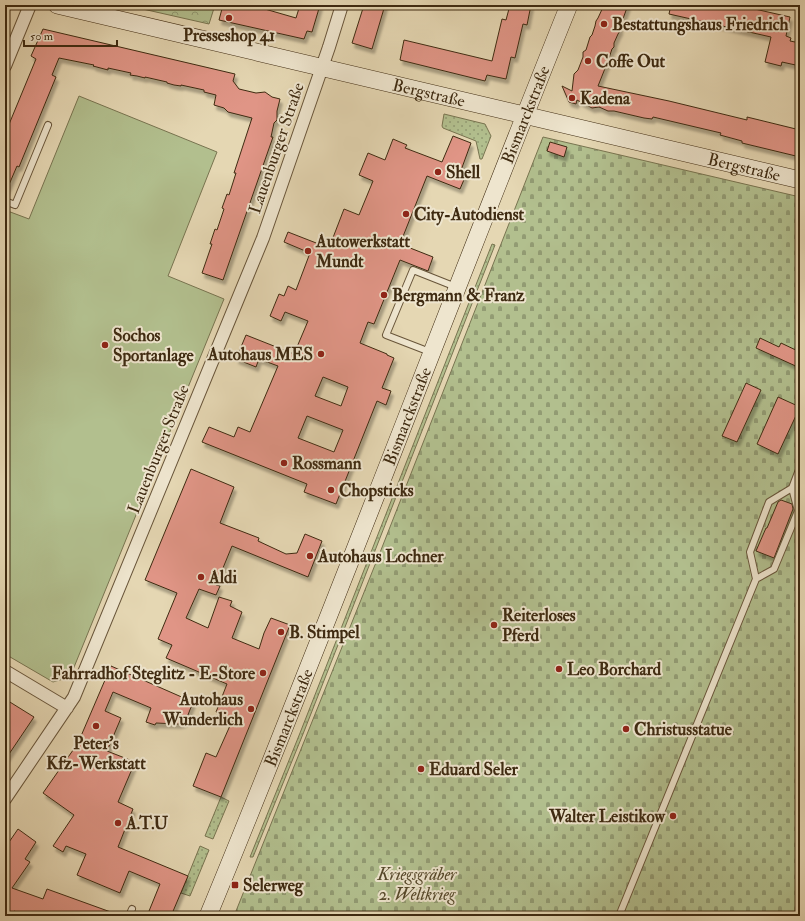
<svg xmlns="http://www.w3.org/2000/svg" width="805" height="921" font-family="'IM FELL Double Pica',serif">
  <defs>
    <pattern id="grass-dots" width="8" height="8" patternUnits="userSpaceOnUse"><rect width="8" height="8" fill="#b2bf8e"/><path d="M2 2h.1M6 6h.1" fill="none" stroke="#929b73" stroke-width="1.8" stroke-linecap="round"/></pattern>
    <pattern id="cemetery-stones" width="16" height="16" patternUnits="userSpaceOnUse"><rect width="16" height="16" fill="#b2bf8e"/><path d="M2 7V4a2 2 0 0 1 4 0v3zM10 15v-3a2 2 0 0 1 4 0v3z" fill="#929b73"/></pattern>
    <pattern id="park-crowns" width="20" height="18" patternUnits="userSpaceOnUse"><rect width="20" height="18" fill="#b2bf8e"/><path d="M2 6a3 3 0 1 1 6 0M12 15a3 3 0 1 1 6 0" fill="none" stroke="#929b73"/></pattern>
    <filter id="shadow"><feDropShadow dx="2.5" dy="4.5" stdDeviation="1" flood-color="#0004"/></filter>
  </defs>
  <rect width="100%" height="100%" fill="#e5d7b3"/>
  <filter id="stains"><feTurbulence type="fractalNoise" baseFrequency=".005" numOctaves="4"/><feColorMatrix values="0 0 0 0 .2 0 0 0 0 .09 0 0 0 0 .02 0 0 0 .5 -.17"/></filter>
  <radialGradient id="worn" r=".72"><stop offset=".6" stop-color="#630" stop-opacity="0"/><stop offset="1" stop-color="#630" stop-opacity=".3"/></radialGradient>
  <path fill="url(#grass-dots)" stroke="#787450" d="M444 114 485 124 491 136 482 159H480L476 141 443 128 442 126Z
    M492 244 495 245 303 734 253 857H250L300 733Z
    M221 797 229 801 213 839 205 836Z
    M200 846 209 850 190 896 181 893Z"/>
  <path fill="url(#cemetery-stones)" stroke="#787450" d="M543 137 800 197V916H234L381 550Z"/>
  <path fill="url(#park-crowns)" stroke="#787450" d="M125 5H215L209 24Z"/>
  <path fill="#b2bf8e" stroke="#787450" d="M79 96 217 152 168 276 224 299 70 677 53 682 5 654V210L29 219Z"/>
  <path fill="#e09586" stroke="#3e2a11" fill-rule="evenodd" filter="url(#shadow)" d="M223 5H251L296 18 300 5H320L312 32 307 31 304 39 219 20Z
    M364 5H385L372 49 352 43Z
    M510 5H531L527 25 523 24 515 58 511 57 506 79 487 75 485 81 400 60 404 40 492 61 502 19 506 20Z
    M604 5H628L620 27V31L618 34 614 43V47L612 49 609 58 608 63 606 66 598 86 669 101 747 120V117L800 130V157L742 143V141L720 135 721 133 653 117 652 119 644 118 614 111H608L599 107 592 108 577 100 576 104 569 102 562 86 572 91 574 74 578 70 583 57V52L586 50 590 37 592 35 595 26 596 21 598 18Z
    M671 5H737L790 17 786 36 791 38 790 41 800 43V66L782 62 781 66 765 62 771 37 669 14Z
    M43 29 235 74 233 81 239 89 256 93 265 92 272 97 280 99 277 111V120L274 123 271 137H273L223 280 202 273 212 244H210L215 229 217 230 224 209 222 208 227 194 229 195 236 173H234L252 118 228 112 224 108 214 105 216 95 204 92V90L181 85V86L174 85 167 83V82L145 77V78L137 76 130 75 131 73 108 68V70L93 66 94 65 59 58 52 75 56 77 19 167 17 166 5 194V134L36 59 31 56Z
    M453 136 471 143 460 173 466 175 460 189 427 176 400 244 433 257 428 271 400 260 374 324 368 322 360 343 387 354V355L394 358 382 388 391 391 386 405 377 401 336 504 304 492 307 484 202 442 209 427 234 437 238 427 250 432 278 366 259 359 256 367 236 359 246 335 294 354 308 321 285 312 281 321 270 316 279 294 284 296 288 286 296 290 310 253 284 242 288 232 329 248 344 209 359 215 373 181 359 175 368 153 385 160 393 139 407 145 405 148 442 162ZM323 377 348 387 341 406 315 396ZM307 416 343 430 334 452 298 438Z
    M550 142 567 147 564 157 547 151Z
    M760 338 779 347 781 343 800 352V368L756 348Z
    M746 383 761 390 737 442 722 436Z
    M778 397 800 407 778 454 757 444Z
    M191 469 234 487 220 523 259 538 258 541 286 554 297 553 305 534 322 541 308 577 232 546 216 585 220 586 216 595 199 589 186 618 208 628 219 597 232 601 230 606 242 612 232 638 259 649 264 633 271 618 290 625 221 797 193 786 206 753 216 757 233 719 216 712 227 684 166 658 172 645 158 639 177 593 145 580Z
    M781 500 792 504 793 509 774 558 756 551 766 528H767L778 502Z
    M111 666 193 702 186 720 183 723 178 724 156 723 155 725 146 722 151 708 113 692 105 711 121 718 107 751 135 762 118 802 133 809 118 847 188 876 171 916H147L160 884 129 871 120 893 77 875 86 854 66 846 63 852 53 846 74 815 43 793 78 743Z
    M5 699 34 717 5 760Z
    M18 829 36 842 25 859 30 862 12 888 43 899 47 889 119 915V916H30L14 911 13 913 5 910V848Z"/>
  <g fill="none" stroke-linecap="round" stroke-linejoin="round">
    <defs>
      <path id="lane" d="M5 201 15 205 48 125
        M430 352 386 335 413 270 456 287
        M756 579 750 552 769 502 792 488
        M129 916 132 909
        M619 916 756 579 774 569 798 511 792 488 800 467"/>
      <path id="street" d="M5 66 30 5
        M5 671 67 708
        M5 799 74 697 263 238 329 47 342 5"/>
      <g id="secondary">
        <path id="s1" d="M57 5 800 180"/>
        <path id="s2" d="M208 916C333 614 447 308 569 5"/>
      </g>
    </defs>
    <use href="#lane" stroke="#68553a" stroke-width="8"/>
    <use href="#street" stroke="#68553a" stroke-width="14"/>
    <use href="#secondary" stroke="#3e2a11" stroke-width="18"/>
    <use href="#lane" stroke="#eee5ce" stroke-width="6"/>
    <use href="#street" stroke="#eee5ce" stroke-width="12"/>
    <use href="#secondary" stroke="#eee5ce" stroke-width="17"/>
  </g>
  <g fill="#8f2418" stroke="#eee5ce" stroke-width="1.5">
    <circle cx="229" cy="18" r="4"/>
    <circle cx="604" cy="24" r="4"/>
    <circle cx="588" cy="61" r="4"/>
    <circle cx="572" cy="98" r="4"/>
    <circle cx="438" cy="172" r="4"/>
    <circle cx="406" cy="214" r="4"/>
    <circle cx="308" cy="251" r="4"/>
    <circle cx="384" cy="295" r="4"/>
    <circle cx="105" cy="345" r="4"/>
    <circle cx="321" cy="354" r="4"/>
    <circle cx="284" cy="463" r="4"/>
    <circle cx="331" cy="490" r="4"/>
    <circle cx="310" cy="556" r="4"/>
    <circle cx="201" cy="577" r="4"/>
    <circle cx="494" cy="625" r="4"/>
    <circle cx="281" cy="632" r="4"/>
    <circle cx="559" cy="669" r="4"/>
    <circle cx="263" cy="673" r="4"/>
    <circle cx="251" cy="709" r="4"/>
    <circle cx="96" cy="726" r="4"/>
    <circle cx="626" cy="729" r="4"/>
    <circle cx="421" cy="769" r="4"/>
    <circle cx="673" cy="816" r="4"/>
    <circle cx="118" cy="823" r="4"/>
    <rect x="231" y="881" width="8" height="8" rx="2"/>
  </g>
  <g text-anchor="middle" stroke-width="4" stroke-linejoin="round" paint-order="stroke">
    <g font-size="17" font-weight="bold" fill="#3e2a11" stroke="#eee5ce" text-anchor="start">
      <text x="612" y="30">Bestattungshaus Friedrich</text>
      <text x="229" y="41" text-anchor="middle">Presseshop 41</text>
      <text x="596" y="67">Coffe Out</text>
      <text x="580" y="104">Kadena</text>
      <text x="446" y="178">Shell</text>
      <text x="414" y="220">City-Autodienst</text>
      <text x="316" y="247">Autowerkstatt<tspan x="316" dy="20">Mundt</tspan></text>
      <text x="392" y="301">Bergmann &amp; Franz</text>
      <text x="113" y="341">Sochos<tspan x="113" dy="20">Sportanlage</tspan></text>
      <text x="313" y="360" text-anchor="end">Autohaus MES</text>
      <text x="292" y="469">Rossmann</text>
      <text x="339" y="496">Chopsticks</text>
      <text x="318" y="562">Autohaus Lochner</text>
      <text x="209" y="583">Aldi</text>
      <text x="502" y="621">Reiterloses<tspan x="502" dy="20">Pferd</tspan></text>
      <text x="289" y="638">B. Stimpel</text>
      <text x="567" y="675">Leo Borchard</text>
      <text x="255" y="679" text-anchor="end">Fahrradhof Steglitz - E-Store</text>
      <text x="243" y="705" text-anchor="end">Autohaus<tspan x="243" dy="20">Wunderlich</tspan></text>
      <text x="634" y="735">Christusstatue</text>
      <text x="96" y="749" text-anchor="middle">Peter's<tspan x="96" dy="20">Kfz-Werkstatt</tspan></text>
      <text x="429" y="775">Eduard Seler</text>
      <text x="665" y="822" text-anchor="end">Walter Leistikow</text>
      <text x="126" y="829">A.T.U</text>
      <text x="243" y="891">Selerweg</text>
    </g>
    <g font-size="17" fill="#3e2a11" stroke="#eee5ce">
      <text dy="6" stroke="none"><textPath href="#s1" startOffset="382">Bergstraße</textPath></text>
      <text dy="6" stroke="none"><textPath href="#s2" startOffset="862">Bismarckstraße</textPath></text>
      <text transform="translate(276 148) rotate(-71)" y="6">Lauenburger Straße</text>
      <text dy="6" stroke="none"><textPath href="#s1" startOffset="706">Bergstraße</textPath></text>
      <text dy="6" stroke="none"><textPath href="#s2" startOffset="538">Bismarckstraße</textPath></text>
      <text transform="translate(158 449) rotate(-68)" y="6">Lauenburger Straße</text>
      <text dy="6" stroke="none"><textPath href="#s2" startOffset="214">Bismarckstraße</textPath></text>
    </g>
    <g font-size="17" font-style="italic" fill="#55482a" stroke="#eee5ce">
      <text x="417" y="880">Kriegsgräber<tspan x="417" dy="20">2. Weltkrieg</tspan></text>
    </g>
  </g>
  <rect width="805" height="921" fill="none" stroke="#e5d7b3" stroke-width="20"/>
  <rect x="6" y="6" width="793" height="909" fill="none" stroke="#3e2a11" stroke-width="2"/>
  <rect x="10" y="10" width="785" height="901" fill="none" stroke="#3e2a11"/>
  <path d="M24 40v6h93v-6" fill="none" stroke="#3e2a11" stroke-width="2"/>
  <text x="30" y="40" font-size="12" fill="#3e2a11" stroke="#eee5ce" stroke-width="3" paint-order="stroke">50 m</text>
  <rect width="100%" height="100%" filter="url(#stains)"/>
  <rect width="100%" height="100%" fill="url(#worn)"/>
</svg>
